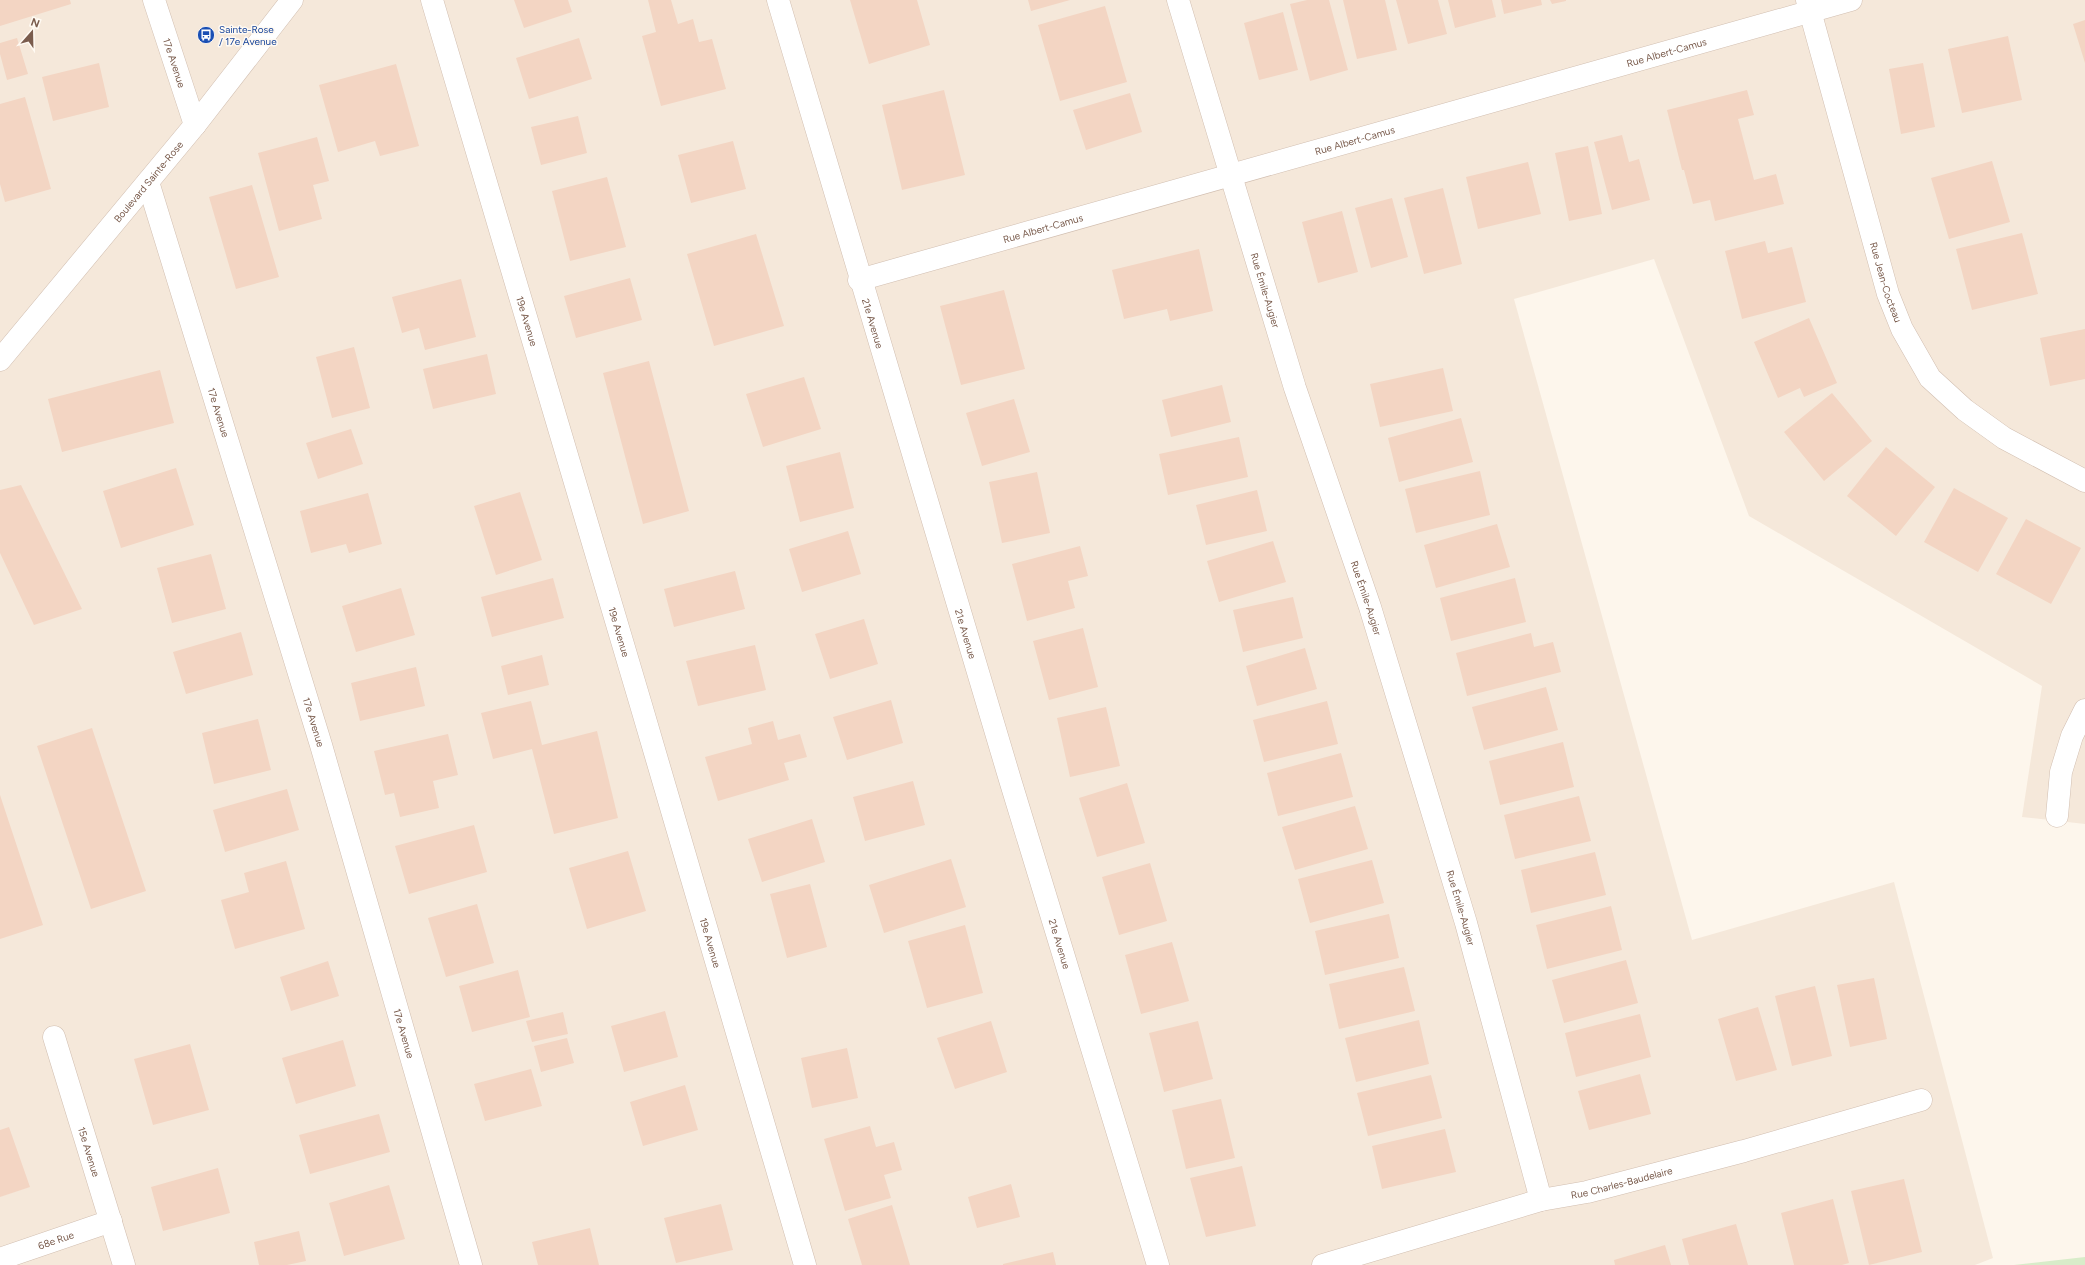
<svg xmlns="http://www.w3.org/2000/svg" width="2085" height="1265" font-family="Figtree,sans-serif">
  <rect width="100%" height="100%" fill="#fdf6ec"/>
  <path fill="#f5e8da" d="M0 0H2085V824L2022 817 2042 686 1749 516 1654 259 1514 299 1692 940 1894 882 1993 1258 1975 1265H0Z"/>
  <path fill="#d8ecc9" d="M2085 1257V1265H2014Z"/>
  <path fill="#f3d5c3" d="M0 0H70L71 4 0 26Z
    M514 0H568L572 12 524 28Z
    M648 0H671L678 24 693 19 699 42 712 39 726 89 661 106 642 36 656 32Z
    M850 0H917L930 45 869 64Z
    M1028 0H1070L1031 11Z
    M1307 0H1329L1348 70 1310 81 1290 4Z
    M1343 0H1385L1397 50 1357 59Z
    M1396 0H1438L1447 34 1408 44Z
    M1448 0H1492L1496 17 1455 28Z
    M1501 0H1541L1542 5 1504 14Z
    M1550 0H1566V1L1552 4Z
    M1105 6 1127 82 1060 101 1038 25Z
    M1283 12 1298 70 1259 80 1244 23Z
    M2085 20V63L2073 24Z
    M2008 36 2022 100 1962 113 1948 49Z
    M17 38 28 74 7 80 0 54V43Z
    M579 38 592 79 529 99 516 58Z
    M99 63 109 107 53 121 42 77Z
    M1923 63 1935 127 1901 134 1889 69Z
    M396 64 419 146 380 156 375 141 338 152 319 85Z
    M944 90 965 175 902 190 882 105Z
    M1747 90 1754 115 1738 119 1754 180 1776 174 1784 204 1715 221 1710 200 1693 204 1684 170H1682L1667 110Z
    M1130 93 1142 132 1086 150 1073 110Z
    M25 97 51 189 5 202 0 184V104Z
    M578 116 587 153 541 165 531 127Z
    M1622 135 1629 162 1639 159 1650 200 1612 210 1594 142Z
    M317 137 329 181 313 185 322 219 279 231 258 153Z
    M733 141 746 189 691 203 678 155Z
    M1588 146 1602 214 1569 221 1555 153Z
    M1992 161 2010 222 1949 239 1931 178Z
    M1528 162 1541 214 1478 229 1466 177Z
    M607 177 626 247 570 261 552 191Z
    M252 185 279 277 236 289 209 197Z
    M1443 188 1462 264 1424 274 1404 198Z
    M1392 198 1408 257 1371 268 1355 208Z
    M1342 211 1358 272 1318 283 1302 222Z
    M2022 233 2038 294 1972 310 1956 249Z
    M756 234 784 326 714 346 687 254Z
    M1765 241 1768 253 1792 247 1806 302 1742 319 1725 251Z
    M1199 249 1213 311 1170 321 1167 309 1124 319 1112 270Z
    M630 278 642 320 576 338 564 296Z
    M461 279 476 337 425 350 419 328 402 333 392 297Z
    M1004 290 1025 369 961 385 940 306Z
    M1809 318 1837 383 1804 397 1800 388 1778 398 1754 342Z
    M2085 329V379L2050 386 2040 338Z
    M354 347 370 408 332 418 316 357Z
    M487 354 496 394 433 409 423 369Z
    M649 361 689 511 643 524 603 373Z
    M1443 368 1453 411 1380 427 1370 384Z
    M160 370 174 423 62 452 48 399Z
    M804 377 821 429 763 447 746 394Z
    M1222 385 1231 422 1171 437 1162 400Z
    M1832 393 1872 441 1824 481 1784 432Z
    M1014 399 1030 452 982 466 966 413Z
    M1461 418 1473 462 1399 482 1388 438Z
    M351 429 363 464 318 479 306 443Z
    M1239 437 1248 477 1168 495 1159 454Z
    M1886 447 1935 487 1896 536 1847 496Z
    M840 452 854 508 800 522 786 466Z
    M176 468 194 525 121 548 103 491Z
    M1480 471 1490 515 1416 533 1405 489Z
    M1037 472 1050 533 1002 543 989 482Z
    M21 485 82 609 34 625 0 553V490Z
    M1954 488 2008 518 1978 572 1924 542Z
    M1257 490 1267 531 1206 545 1196 505Z
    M520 492 542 560 496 575 474 506Z
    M368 493 382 544 349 553 346 544 311 553 300 511Z
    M2026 519 2081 548 2051 604 1996 574Z
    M1497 524 1510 567 1436 588 1424 545Z
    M848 531 861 574 802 592 789 549Z
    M1273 541 1286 582 1219 602 1207 561Z
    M1080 546 1088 576 1068 581 1075 608 1027 621 1012 564Z
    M211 554 226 609 172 623 157 568Z
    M735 571 745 609 674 627 664 589Z
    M553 578 564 618 492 637 481 597Z
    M1515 578 1526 622 1451 641 1440 598Z
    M401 588 415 635 356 652 342 606Z
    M1293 597 1303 638 1243 652 1233 610Z
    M864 619 878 664 830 679 815 634Z
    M1083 628 1098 687 1049 700 1033 641Z
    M241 632 253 675 186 694 173 652Z
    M1531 633 1534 647 1553 642 1561 672 1467 696 1456 653Z
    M755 645 766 690 698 706 686 661Z
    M1305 648 1317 689 1257 706 1246 666Z
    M542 655 549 685 508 695 501 666Z
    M416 667 425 706 360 721 351 683Z
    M1546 687 1558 730 1484 750 1472 707Z
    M891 700 903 743 847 760 833 717Z
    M531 701 542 745 597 731 618 818 554 834 532 749 493 759 481 713Z
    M1327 701 1338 744 1264 762 1253 720Z
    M1106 707 1120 766 1070 777 1057 718Z
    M258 719 271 770 214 784 202 733Z
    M773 721 778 740 800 734 807 757 784 763 789 780 718 801 705 757 752 744 748 728Z
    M92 728 146 891 91 909 37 746Z
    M448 734 458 775 433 781 439 808 400 817 394 793 385 795 374 751Z
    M1563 742 1574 787 1500 805 1489 761Z
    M1341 753 1353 797 1278 816 1267 773Z
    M913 781 925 825 865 841 853 797Z
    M1127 783 1145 843 1097 857 1079 798Z
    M287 789 299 830 225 852 213 810Z
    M0 795 43 925 0 939Z
    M1579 796 1591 841 1515 859 1504 815Z
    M1355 806 1368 849 1295 870 1282 827Z
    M812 819 825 862 762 882 748 839Z
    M474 825 487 872 409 894 395 846Z
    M628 851 646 911 587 929 569 868Z
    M1595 852 1606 895 1531 913 1521 870Z
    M951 859 966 907 884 933 869 885Z
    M1372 860 1384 903 1310 923 1298 879Z
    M286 861 305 929 235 949 221 900 249 892 244 873Z
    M1150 863 1167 921 1119 935 1102 877Z
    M810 884 827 947 787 958 770 894Z
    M477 904 494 963 446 977 428 918Z
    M1611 906 1622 950 1547 969 1536 925Z
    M1389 914 1399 958 1325 975 1315 931Z
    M965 925 983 993 927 1008 908 941Z
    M1172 942 1189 1001 1141 1014 1125 955Z
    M1626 960 1638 1003 1564 1023 1552 980Z
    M328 961 339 996 291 1011 280 977Z
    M1404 967 1415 1011 1339 1029 1329 984Z
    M518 970 530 1017 472 1032 459 986Z
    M1874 978 1887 1039 1850 1047 1837 985Z
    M1815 986 1832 1056 1792 1066 1775 996Z
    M1758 1007 1777 1070 1736 1081 1718 1019Z
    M665 1011 678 1057 624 1072 611 1026Z
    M563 1012 568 1034 532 1042 526 1021Z
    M1640 1014 1651 1057 1576 1077 1565 1033Z
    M1419 1020 1429 1064 1356 1082 1345 1038Z
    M991 1021 1007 1072 955 1089 937 1038Z
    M1198 1021 1213 1079 1164 1092 1149 1033Z
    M567 1038 574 1063 541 1072 534 1046Z
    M343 1040 356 1086 296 1104 282 1058Z
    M190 1044 209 1110 153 1125 134 1059Z
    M847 1048 858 1098 812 1108 801 1058Z
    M531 1069 542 1106 485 1121 474 1084Z
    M1640 1074 1651 1114 1589 1130 1578 1091Z
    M1431 1075 1442 1118 1368 1136 1357 1093Z
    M685 1085 698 1130 643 1146 630 1102Z
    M1221 1099 1235 1158 1186 1169 1172 1110Z
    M379 1114 390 1152 310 1174 299 1135Z
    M870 1126 876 1147 894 1142 902 1170 884 1175 891 1198 845 1211 824 1139Z
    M9 1127 30 1187 0 1197V1130Z
    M1445 1129 1456 1172 1382 1189 1372 1146Z
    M1242 1166 1256 1226 1206 1237 1190 1178Z
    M218 1168 230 1213 163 1231 151 1187Z
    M1904 1179 1922 1252 1869 1265 1851 1191Z
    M1011 1184 1020 1217 977 1228 968 1197Z
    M389 1185 405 1239 344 1256 329 1203Z
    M1833 1199 1849 1263 1842 1265H1794L1781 1213Z
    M721 1204 733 1250 676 1263 664 1218Z
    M892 1205 910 1265H862L848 1219Z
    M1736 1224 1748 1265H1689L1682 1239Z
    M590 1228 599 1265H538L532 1242Z
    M299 1231 306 1261 287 1265H259L254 1242Z
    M1665 1245 1671 1265H1615L1614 1260Z
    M1053 1252 1056 1265H1003V1264Z"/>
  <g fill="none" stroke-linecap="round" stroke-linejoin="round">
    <defs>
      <g id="minor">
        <path id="s1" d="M154 0 195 125"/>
        <path id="s2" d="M432 0 641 705 805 1265"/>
        <path id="s3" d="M778 0C901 423 1029 844 1158 1265"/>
        <path id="s4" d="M1178 0 1295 388 1370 607 1466 923 1541 1200"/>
        <path id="s5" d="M1807 0 1888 294 1902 329 1930 378 1965 410 2004 438 2085 481"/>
        <path id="s6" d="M148 182 321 745 471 1265"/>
        <path id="s7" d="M859 280 1851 0"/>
        <path d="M2057 816 2061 772 2072 736 2085 710"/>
        <path id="s8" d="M54 1037 124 1265"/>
        <path id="s9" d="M0 1259 111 1221"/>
        <path id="s10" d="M1323 1265 1541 1200 1587 1192 1744 1151 1921 1100"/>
      </g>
      <g id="tertiary">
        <path id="s11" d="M0 360 195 125 292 0"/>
      </g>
    </defs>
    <use href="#minor" stroke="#d1beb0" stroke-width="23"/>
    <use href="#tertiary" stroke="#d1beb0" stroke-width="23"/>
    <use href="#minor" stroke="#fff" stroke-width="22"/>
    <use href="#tertiary" stroke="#fff" stroke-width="22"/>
  </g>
  <defs>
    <symbol id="bus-disc" viewBox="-11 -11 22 22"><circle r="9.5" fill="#1a4fb4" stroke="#fffaf3"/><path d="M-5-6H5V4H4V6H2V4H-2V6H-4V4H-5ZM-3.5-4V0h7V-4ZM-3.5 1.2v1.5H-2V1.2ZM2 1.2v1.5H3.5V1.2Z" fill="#fff"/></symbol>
  </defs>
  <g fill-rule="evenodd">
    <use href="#bus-disc" x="196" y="25" width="20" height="20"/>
  </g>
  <g text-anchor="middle" stroke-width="3" stroke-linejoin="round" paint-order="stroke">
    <g font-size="10" fill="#164399" stroke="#fffaf3" text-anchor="start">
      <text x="219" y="33">Sainte-Rose<tspan x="219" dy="12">/ 17e Avenue</tspan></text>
    </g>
    <g font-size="10" fill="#7a5c4d" stroke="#fffaf3">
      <text dy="4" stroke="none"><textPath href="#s7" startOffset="839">Rue Albert-Camus</textPath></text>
      <text dy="4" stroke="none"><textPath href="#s1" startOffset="66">17e Avenue</textPath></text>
      <text dy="4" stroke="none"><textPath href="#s7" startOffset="515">Rue Albert-Camus</textPath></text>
      <text dy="4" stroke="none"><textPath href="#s11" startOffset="232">Boulevard Sainte-Rose</textPath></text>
      <text dy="4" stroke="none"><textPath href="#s7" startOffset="191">Rue Albert-Camus</textPath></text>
      <text dy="4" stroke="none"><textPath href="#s5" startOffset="293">Rue Jean-Cocteau</textPath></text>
      <text dy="4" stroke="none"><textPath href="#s4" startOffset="303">Rue Émile-Augier</textPath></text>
      <text dy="4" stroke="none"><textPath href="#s2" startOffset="335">19e Avenue</textPath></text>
      <text dy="4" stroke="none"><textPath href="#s3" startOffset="337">21e Avenue</textPath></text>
      <text dy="4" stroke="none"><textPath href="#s6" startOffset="241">17e Avenue</textPath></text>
      <text dy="4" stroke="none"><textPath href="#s4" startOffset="627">Rue Émile-Augier</textPath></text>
      <text dy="4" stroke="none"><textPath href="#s2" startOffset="659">19e Avenue</textPath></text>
      <text dy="4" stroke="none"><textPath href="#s3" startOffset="661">21e Avenue</textPath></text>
      <text dy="4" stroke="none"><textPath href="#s6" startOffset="565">17e Avenue</textPath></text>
      <text dy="4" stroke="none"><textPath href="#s4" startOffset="951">Rue Émile-Augier</textPath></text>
      <text dy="4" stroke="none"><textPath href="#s2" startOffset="983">19e Avenue</textPath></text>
      <text dy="4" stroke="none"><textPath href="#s3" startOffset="985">21e Avenue</textPath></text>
      <text dy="4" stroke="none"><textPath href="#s6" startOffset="889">17e Avenue</textPath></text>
      <text dy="4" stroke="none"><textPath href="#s8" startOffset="120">15e Avenue</textPath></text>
      <text dy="4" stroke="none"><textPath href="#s10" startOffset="310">Rue Charles-Baudelaire</textPath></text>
      <text dy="4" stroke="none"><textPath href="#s9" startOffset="59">68e Rue</textPath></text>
    </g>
  </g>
  <g transform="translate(32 32) rotate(20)" stroke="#fffaf3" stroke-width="3" paint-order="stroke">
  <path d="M0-3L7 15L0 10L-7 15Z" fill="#7a5c4d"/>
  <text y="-6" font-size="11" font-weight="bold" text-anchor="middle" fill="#7a5c4d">N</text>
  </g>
</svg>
